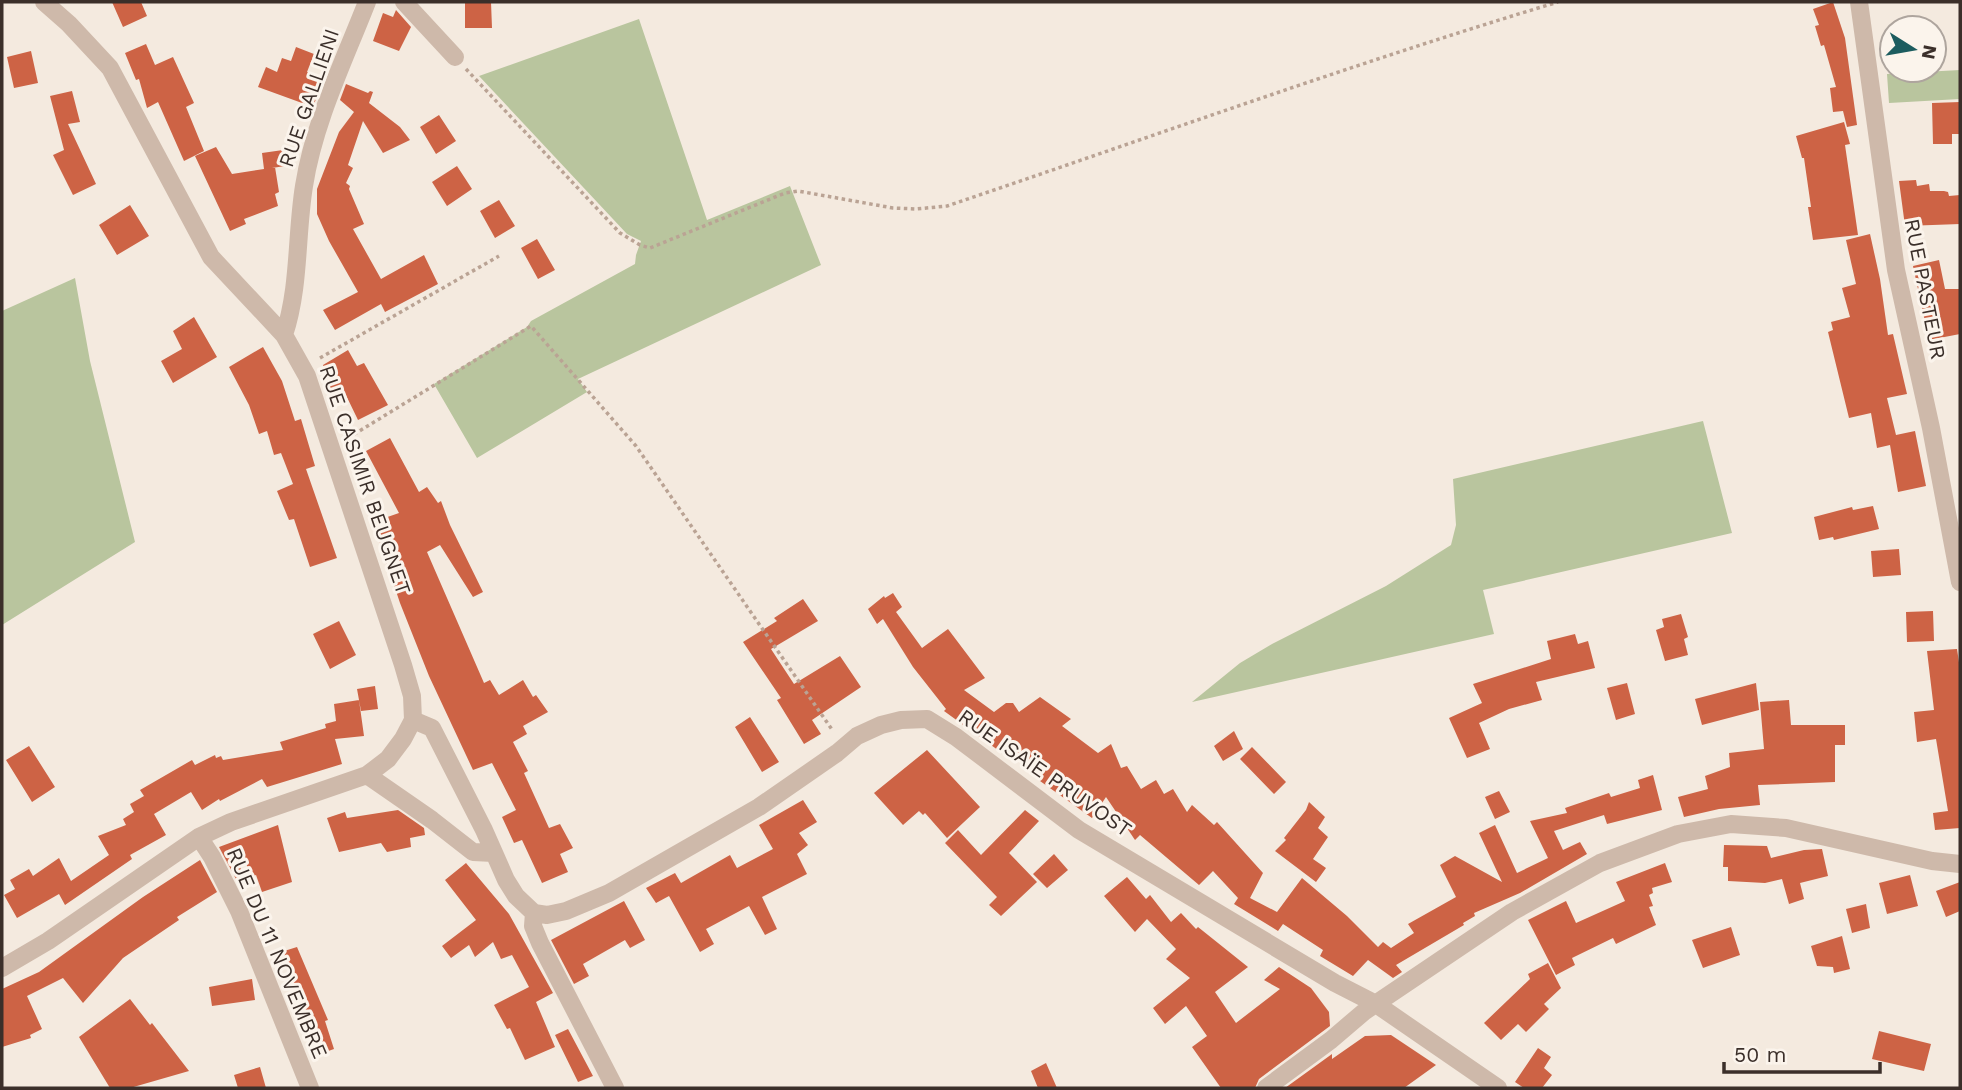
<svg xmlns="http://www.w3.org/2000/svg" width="1962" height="1090" font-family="'Work Sans',sans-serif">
  <rect width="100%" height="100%" fill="#f4eadf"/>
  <path fill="#b9c59e" d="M639 19 707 220 790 186 821 265 578 379 587 392 477 458 434 384 527 327 531 321 635 264 636 255 641 241 627 234 479 76Z
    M1960 70V99L1889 103 1887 74Z
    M75 278 90 361 135 542 2 625V311Z
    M1703 421 1732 533 1483 590 1494 634 1192 702 1240 663 1272 644 1386 586 1451 545 1456 525 1453 479Z"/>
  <path fill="#cd6345" d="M112 2H141L147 16 123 27Z
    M465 2H491L492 28H465Z
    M1833 2 1845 38 1857 125 1847 127 1843 111 1833 112 1830 88 1836 87 1824 45 1821 46 1815 26 1819 25 1813 9Z
    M396 10 411 27 399 51 373 41 383 13 393 17Z
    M146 44 155 65 173 57 194 103 186 107 204 151 184 161 158 102 147 108 139 79 136 80 125 53Z
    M296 47 314 54 307 72 324 77 313 107 258 87 266 67 277 72 282 58 291 61Z
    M31 51 38 83 14 88 7 57Z
    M346 84 368 93 370 91 373 92 369 103 400 127 410 140 383 153 363 121 348 165 353 168 346 183 350 186 349 189 364 224 353 229 381 279 424 255 438 284 385 312 381 304 335 330 323 310 358 292 329 241 317 214V189L339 132 354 112 340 100Z
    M72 91 80 122 68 124 96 184 73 195 53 155 64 150 50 96Z
    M1960 102V134H1952V144H1933L1932 103Z
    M439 115 456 141 436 154 420 127Z
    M1844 122 1850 144 1845 145 1858 235 1813 240 1808 207H1811L1804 158H1802L1796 136Z
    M216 147 232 174 264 169 262 153 283 150 285 166 272 168 275 167 279 192 275 194 278 206 244 219 246 224 230 231 195 156Z
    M457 166 472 189 447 206 432 182Z
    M1916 180 1917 186 1929 184 1930 191H1944L1948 192 1949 196 1960 195V224L1905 226 1899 181Z
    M499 200 515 226 495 238 480 211Z
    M130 205 149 236 117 255 99 225Z
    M1870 234 1880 279 1888 335 1893 334 1907 394 1887 398 1896 435 1915 431 1926 486 1898 492 1890 445 1877 448 1871 413 1849 418 1828 332 1833 330 1831 322 1850 317 1842 288 1856 284 1846 240Z
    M537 239 555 270 538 279 521 248Z
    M1939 260 1945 289H1960V334L1929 340 1913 266Z
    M194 317 217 357 173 383 161 361 182 349 173 331Z
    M263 347 282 381 295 421 301 419 315 466 306 469 337 558 310 567 294 519 289 520 277 491 293 484 281 453 274 455 267 431 259 434 249 405 229 367Z
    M348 350 357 366 364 363 388 405 358 420 342 387 331 392 323 365Z
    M390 438 419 492 427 487 438 503 441 501 450 525 483 592 473 597 440 545 427 552 484 683 490 680 499 695 523 680 533 697 536 695 548 712 523 726 527 734 513 742 528 771 524 773 549 828 560 824 573 848 560 854 568 872 542 883 522 840 514 843 502 817 516 810 492 763 473 770 429 676 400 603 373 522 399 513 366 451Z
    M1873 506 1879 529 1834 540 1833 537 1819 540 1814 517 1852 507 1853 510Z
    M1899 549 1901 575 1873 577 1871 551Z
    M893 593 902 607 896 612 922 648 948 629 985 678 964 690 994 712 1006 703H1013L1019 712 1040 697 1071 719 1062 726 1098 753 1111 744 1121 768 1127 766 1141 789 1156 780 1164 794 1173 789 1187 812 1192 805 1214 825 1217 822 1263 873 1250 898 1277 912 1302 878 1347 916 1378 947 1383 942 1391 948 1414 933 1408 924 1456 897 1440 865 1455 856 1502 882 1479 833 1495 825 1517 873 1548 858 1530 821 1567 813 1565 808 1609 793 1611 797 1640 788 1638 780 1653 775 1662 810 1607 824 1604 815 1554 831 1563 850 1580 842 1587 854 1520 893 1474 913 1475 916 1463 923 1464 925 1396 965 1402 972 1393 978 1368 960 1353 976 1320 956 1323 950 1283 924 1278 931 1234 904 1238 898 1213 871 1199 885 1140 835 1135 840 1106 797 1092 818 1033 776 1036 772 1004 751 1002 753 944 711 946 709 913 667 883 619 877 624 868 609 884 596 885 598Z
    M803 599 818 621 771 649 794 684 840 656 861 687 812 720 821 734 804 744 777 700 781 698 743 642 777 621 774 618Z
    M1933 611 1934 641 1907 642 1906 612Z
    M1681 614 1688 637 1684 639 1688 655 1665 661 1656 630 1664 627 1662 619Z
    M339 621 356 655 330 669 313 634Z
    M1575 634 1578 644 1588 641 1595 668 1536 682 1542 700 1509 709 1479 723 1490 749 1467 758 1449 718 1482 703 1473 684 1551 659 1547 641Z
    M1957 649 1960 669V828L1935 830 1933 813 1948 811 1936 739 1917 742 1914 712 1934 710 1927 651Z
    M1627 683 1635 714 1616 720 1607 688Z
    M1756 683 1759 710 1702 725 1695 699Z
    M375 686 378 709 361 711 357 689Z
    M359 700 364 736 335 739 342 764 267 787 262 779 220 801 219 799 202 810 191 792 154 814 166 835 130 855 132 859 65 905 59 894 17 918 4 895 15 889 10 880 29 869 33 876 59 858 71 881 109 855 98 836 126 825 123 819 134 812 130 804 144 796 140 790 192 760 195 765 215 755 216 758 221 756 223 760 283 750 280 742 326 728 325 724 336 721 334 704Z
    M1789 700 1791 725H1845V745H1835V782L1758 785 1760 805 1719 809 1684 817 1678 797 1708 789 1705 776 1730 767 1729 753 1764 749 1760 702Z
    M750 717 779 762 762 772 735 727Z
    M1234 731 1243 749 1223 761 1214 746Z
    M29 746 55 787 32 802 6 760Z
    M1252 747 1286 782 1274 794 1240 759Z
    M927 750 980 807 947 838 925 813 923 815 919 811 903 825 874 793Z
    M1499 791 1510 812 1495 819 1485 797Z
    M803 800 817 822 799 833 808 845 797 854 807 874 762 897 777 929 765 935 749 906 706 929 714 944 700 952 669 896 656 903 646 888 675 873 681 883 730 855 737 868 773 849 759 825Z
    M1309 802 1325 817 1318 828 1328 837 1313 859 1326 868 1316 882 1275 851 1286 840 1284 838 1306 810Z
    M398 810 424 828 425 835 410 838 411 847 387 852 381 843 339 852 327 818 345 812 347 818Z
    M1025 810 1039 821 1009 853 1037 882 1001 916 989 905 997 897 945 843 958 830 981 855Z
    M278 825 292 882 262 892 256 875 251 877 246 863 240 865 242 876 236 879 219 847Z
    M1724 845 1767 846 1771 858 1804 850 1822 849 1828 876 1800 883 1804 899 1789 904 1782 879 1765 883 1728 881V867H1723Z
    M1054 854 1068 870 1047 888 1033 874Z
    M200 860 217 892 177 917 179 920 123 958 83 1003 63 978 27 996 42 1029 30 1035 31 1038 2 1047V989L39 972 143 897Z
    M466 863 509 914 553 993 536 1002 555 1047 525 1060 510 1028 507 1029 494 1005 529 987 512 955 501 959 493 942 475 957 469 945 451 958 442 946 476 920 445 880Z
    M1665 863 1672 882 1652 888 1653 893 1649 895 1653 906 1649 907 1656 925 1616 944 1613 938 1572 958 1575 965 1556 975 1528 920 1566 901 1576 923 1625 901 1616 882Z
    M1910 875 1918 906 1887 914 1879 883Z
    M1127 877 1146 899 1150 895 1171 922 1181 913 1196 929 1198 927 1248 967 1215 992 1236 1023 1280 989 1264 980 1279 967 1311 988 1329 1012 1330 1026 1259 1079 1255 1088H1221L1192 1047 1207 1036 1186 1006 1165 1024 1153 1008 1190 978 1166 959 1176 949 1147 919 1135 932 1104 896Z
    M1960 882V911L1946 917 1936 891Z
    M624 901 645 940 630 948 625 940 583 964 589 976 574 984 551 940Z
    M1866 904 1870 928 1852 933 1846 909Z
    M1731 927 1740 955 1703 968 1692 940Z
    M1842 936 1850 969 1834 973 1833 967 1817 966 1811 946Z
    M297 947 328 1020 325 1021 334 1049 317 1055 297 986 294 987 281 952Z
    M1548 963 1561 988 1544 1004 1549 1009 1526 1032 1518 1024 1501 1040 1484 1023 1530 979 1528 974Z
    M252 979 255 1000 212 1006 209 987Z
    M130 999 150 1025 152 1023 189 1071 130 1088H110L79 1037Z
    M568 1029 593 1076 578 1082 555 1035Z
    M1879 1031 1931 1044 1924 1071 1872 1059Z
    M1391 1035 1436 1065 1404 1088H1285L1332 1054V1059L1365 1036Z
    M1538 1048 1551 1057 1544 1068 1552 1075 1542 1088H1524L1515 1082Z
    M1046 1063 1057 1088H1038L1031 1071Z
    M260 1067 266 1088H238L234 1075Z"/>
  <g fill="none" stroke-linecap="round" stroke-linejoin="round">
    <path stroke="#baa394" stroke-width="3.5" stroke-dasharray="3.5 3.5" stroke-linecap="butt" d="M466 69 620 233 640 245 650 248 785 193 798 191 893 208 916 209 947 206C1151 137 1352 64 1558 2
      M320 358 499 256
      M348 438 531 326 636 446 833 731"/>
    <path stroke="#ceb9aa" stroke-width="18" d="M44 2 69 24 110 68 211 257 284 335 307 376 403 665 412 696 413 720
      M404 2 455 57
      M1859 2 1896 270 1931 428 1960 582
      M284 335C300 287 296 235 304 186 314 122 344 61 367 2
      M413 720 432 728 484 830 506 880 516 896 534 913
      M367 775 432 820 473 852 494 853
      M199 837 212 857 239 911 310 1088
      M534 913 547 915 566 911 609 893 759 807 837 753 857 736 881 725 901 720 927 719 956 737 1079 830 1335 983 1376 1004 1498 1088
      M534 913 533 926 540 943 615 1088
      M2 968 48 941 199 837 231 822 367 775 388 759 403 739 413 720
      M1266 1088 1331 1040 1365 1011 1512 912 1600 863 1678 834 1731 824 1786 828 1932 861 1960 864"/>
  </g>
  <g text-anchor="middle" stroke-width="6" stroke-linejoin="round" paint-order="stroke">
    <g font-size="21" fill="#3b2f2a" stroke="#fbf4ec">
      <text transform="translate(309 98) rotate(-71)" y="7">RUE GALLIENI</text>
      <text transform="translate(1925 289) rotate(79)" y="7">RUE PASTEUR</text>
      <text transform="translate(365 480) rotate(71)" y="7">RUE CASIMIR BEUGNET</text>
      <text transform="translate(1045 773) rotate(35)" y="7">RUE ISAÏE PRUVOST</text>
      <text transform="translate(277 953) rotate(67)" y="7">RUE DU 11 NOVEMBRE</text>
    </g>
  </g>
  <rect width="1962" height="1090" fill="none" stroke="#3b2f2a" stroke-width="7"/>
  <g transform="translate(1913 49) rotate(101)"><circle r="33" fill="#fbf4ec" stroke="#aea59e" stroke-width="2"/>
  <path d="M0-5L12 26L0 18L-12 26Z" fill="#1c5c5f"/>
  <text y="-10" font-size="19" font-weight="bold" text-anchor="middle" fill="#3b2f2a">N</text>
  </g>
  <path d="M1724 1062v10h156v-10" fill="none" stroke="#3b2f2a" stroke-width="3.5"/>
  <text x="1734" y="1062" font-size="21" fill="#3b2f2a" stroke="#fbf4ec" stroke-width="5" paint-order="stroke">50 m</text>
</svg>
